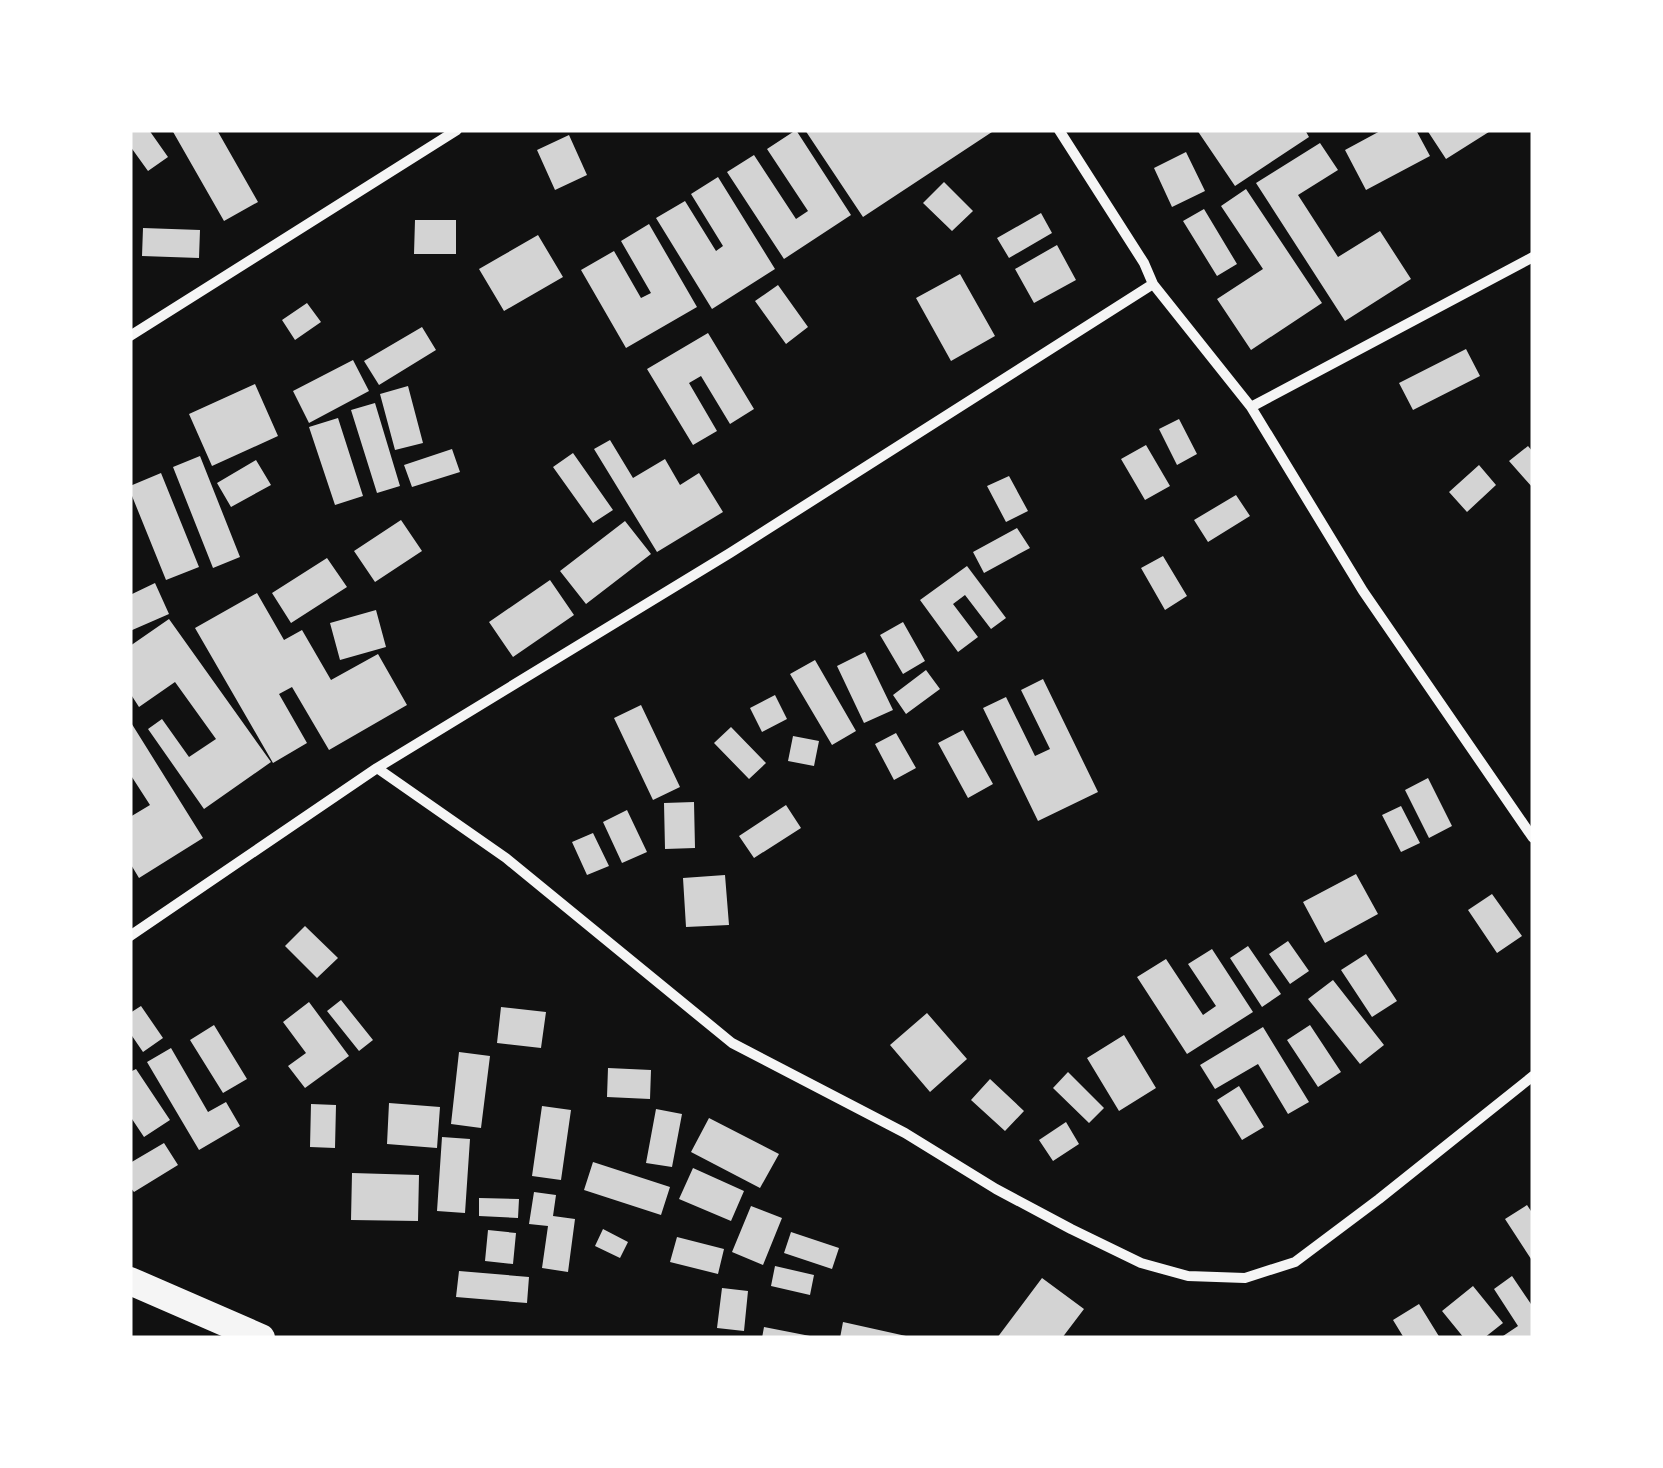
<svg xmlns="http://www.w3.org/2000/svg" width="1663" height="1468" font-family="Barlow,sans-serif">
  <rect width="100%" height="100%" fill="#111"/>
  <path fill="#d3d3d3" d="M130 130H149L168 157 148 171 130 146Z
    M172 130H217L258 202 224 221Z
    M796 130 851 215 784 259 727 172 754 155 796 219 808 211 767 149Z
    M805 130H995L863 217Z
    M1197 130H1305L1309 137 1235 186Z
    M1382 130H1416L1430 156 1366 190 1345 150Z
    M1427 130H1492L1446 159Z
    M569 135 587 175 555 190 537 150Z
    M1320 143 1338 170 1298 195 1338 257 1380 231 1411 279 1345 321 1256 183Z
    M1186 152 1205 191 1172 207 1154 168Z
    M718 177 775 269 712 309 656 218 685 201 716 251 723 246 691 194Z
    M944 182 973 211 952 231 923 203Z
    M1246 189 1322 303 1251 350 1217 299 1263 269 1221 206Z
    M1204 209 1237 264 1217 276 1183 221Z
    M1041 213 1052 233 1009 258 997 238Z
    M415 220H456V254H414Z
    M649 224 697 307 626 348 581 270 614 251 641 298 651 293 621 241Z
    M143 228 200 230 199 258 142 256Z
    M538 235 563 277 504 311 479 269Z
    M1057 245 1076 280 1034 303 1015 269Z
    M960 274 995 336 951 361 916 298Z
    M778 285 808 327 786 344 755 301Z
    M307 303 321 322 295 340 282 320Z
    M422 327 436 350 379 385 364 361Z
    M708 333 754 409 730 424 701 376 689 383 717 431 693 445 647 369Z
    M1466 349 1480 376 1413 410 1399 383Z
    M353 360 369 391 309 423 293 391Z
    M255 384 278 436 212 466 189 414Z
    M408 386 423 443 395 450 380 394Z
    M375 403 400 486 377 493 351 410Z
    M338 418 363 496 335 505 309 427Z
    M1179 419 1197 454 1177 465 1159 429Z
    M610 440 633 478 665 459 680 485 699 473 723 512 657 552 594 449Z
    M1146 445 1170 486 1145 500 1121 459Z
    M1528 446 1533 452V488L1509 461Z
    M452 449 460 472 412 487 404 465Z
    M573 453 613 510 593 523 553 467Z
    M200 456 240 557 213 568 173 467Z
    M256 460 271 485 231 507 217 483Z
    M1479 465 1496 485 1467 512 1449 492Z
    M161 473 199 567 166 580 130 491V486Z
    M1009 476 1028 511 1006 522 987 486Z
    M1236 495 1250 516 1208 542 1194 520Z
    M401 520 422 551 375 582 354 551Z
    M625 521 651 554 586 604 560 571Z
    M1017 528 1030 548 984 573 973 552Z
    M1163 556 1187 596 1165 610 1141 568Z
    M327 558 347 587 291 623 272 593Z
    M967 566 1006 618 991 629 965 595 953 604 978 637 958 652 920 600Z
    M550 580 574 615 513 657 489 622Z
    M155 583 169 614 130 631V595Z
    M257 593 284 640 302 630 331 680 378 654 407 705 329 750 292 687 279 694 307 743 273 763 195 628Z
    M376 610 386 647 340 660 330 623Z
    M169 619 271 762 204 809 148 729 162 719 189 757 216 739 175 682 139 707 130 693V646Z
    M903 622 925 661 903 674 880 635Z
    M865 652 893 710 864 723 837 666Z
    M815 660 856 731 832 745 790 674Z
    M926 670 940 689 906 714 893 695Z
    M1043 679 1098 792 1038 821 983 708 1006 697 1035 756 1050 749 1021 690Z
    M775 695 787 719 762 732 750 708Z
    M641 705 680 787 653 800 614 718Z
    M130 721 203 838 139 878 130 863V817L150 805 130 774Z
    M731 727 766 763 749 779 714 743Z
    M963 730 993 784 968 798 938 743Z
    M896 733 916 768 894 780 875 744Z
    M793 736 819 741 814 766 788 761Z
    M1428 778 1452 826 1429 838 1405 790Z
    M694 802 695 848 665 849 664 803Z
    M786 805 801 828 754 858 739 836Z
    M1401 806 1420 843 1401 852 1382 815Z
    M627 810 647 852 622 863 603 822Z
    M593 833 609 866 587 875 572 842Z
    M1356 874 1378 914 1325 943 1303 902Z
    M725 875 729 925 686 927 683 878Z
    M1492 894 1522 936 1497 953 1468 910Z
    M305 926 338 958 317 978 285 946Z
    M1288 941 1309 971 1290 984 1269 954Z
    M1248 946 1281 994 1262 1007 1230 958Z
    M1212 949 1253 1012 1187 1054 1137 977 1166 959 1203 1015 1216 1006 1188 964Z
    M1366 954 1397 1001 1372 1017 1341 970Z
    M1333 980 1384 1045 1360 1064 1308 999Z
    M341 1000 373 1040 359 1051 327 1011Z
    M309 1002 349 1056 305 1088 288 1066 306 1053 283 1022Z
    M141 1006 163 1038 143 1052 130 1033V1013Z
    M501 1007 546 1012 541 1048 497 1043Z
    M927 1013 967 1059 930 1092 890 1045Z
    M214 1025 247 1079 223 1093 190 1040Z
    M1310 1025 1341 1072 1318 1087 1287 1040Z
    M1263 1027 1309 1102 1288 1114 1258 1064 1215 1089 1200 1065Z
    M1124 1035 1156 1088 1119 1111 1087 1058Z
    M171 1048 208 1112 226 1102 240 1126 199 1150 147 1062Z
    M459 1052 490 1056 481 1128 451 1124Z
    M608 1068 651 1070 650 1099 607 1097Z
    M136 1069 170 1120 144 1137 130 1116V1072Z
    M1068 1072 1104 1108 1089 1123 1053 1088Z
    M990 1079 1024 1111 1005 1131 971 1100Z
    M1239 1086 1264 1127 1242 1140 1217 1100Z
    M389 1103 440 1107 437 1148 387 1144Z
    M311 1104 336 1105 335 1148 310 1147Z
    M542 1106 571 1110 561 1180 532 1176Z
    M656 1109 682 1114 672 1167 646 1163Z
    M709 1118 779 1154 760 1188 691 1152Z
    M1066 1122 1079 1144 1053 1161 1039 1140Z
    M442 1137 470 1139 465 1213 437 1211Z
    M164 1143 178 1165 134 1192 130 1187V1163Z
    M593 1162 670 1187 661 1215 584 1190Z
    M693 1168 744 1191 731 1221 679 1199Z
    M352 1173 419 1175 418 1221 351 1220Z
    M534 1192 556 1195 553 1216 575 1219 568 1272 542 1268 548 1226 529 1224Z
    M479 1198 519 1199 518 1218 479 1216Z
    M1527 1205 1533 1214V1262L1505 1219Z
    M751 1206 782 1218 763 1265 732 1252Z
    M603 1229 628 1242 620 1258 595 1246Z
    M488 1230 516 1233 513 1264 485 1261Z
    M791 1232 839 1248 832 1269 784 1253Z
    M677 1237 724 1249 718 1274 670 1262Z
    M775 1266 814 1275 810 1295 771 1286Z
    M459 1271 529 1277 527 1303 456 1297Z
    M1512 1276 1533 1307V1338H1500L1518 1326 1494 1289Z
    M1042 1278 1084 1309 1062 1338H997Z
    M1473 1286 1503 1323 1484 1338H1464L1442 1311Z
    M722 1288 748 1291 744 1331 717 1328Z
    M1419 1304 1440 1338H1404L1393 1320Z
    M843 1322 906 1336V1338H840Z
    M764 1327 810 1336 809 1338H762Z"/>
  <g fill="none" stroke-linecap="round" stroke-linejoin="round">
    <path stroke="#f5f5f5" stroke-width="10" d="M1059 130 1144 263 1153 284 1251 407 1363 591 1533 838
      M130 336 457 130
      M1251 407 1533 257
      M377 768 506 858 732 1043 905 1133 996 1189 1071 1229 1141 1263 1188 1276 1245 1278 1295 1262 1379 1199 1533 1076
      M130 936 377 768 730 553 1153 284"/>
    <path stroke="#f5f5f5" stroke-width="28" d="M130 1281 261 1338"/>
  </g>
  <rect width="1663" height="1468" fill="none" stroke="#ffffff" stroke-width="265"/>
</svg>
